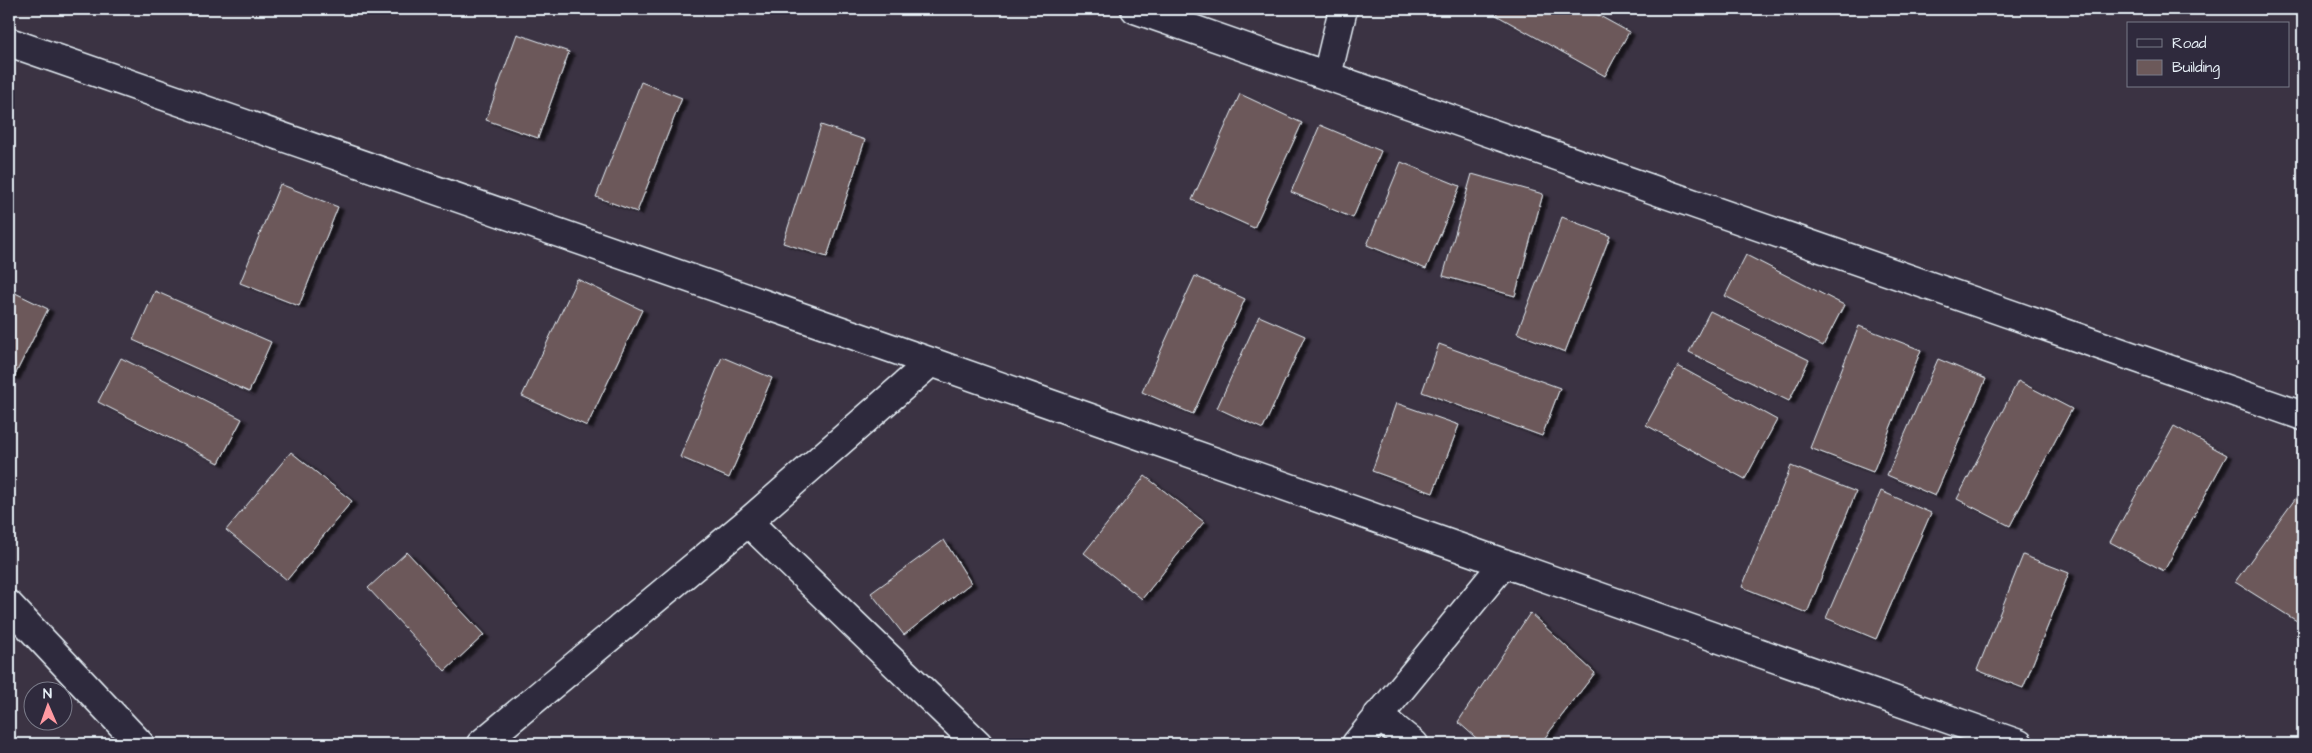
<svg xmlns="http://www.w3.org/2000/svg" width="2312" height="753" font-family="'Architects Daughter',sans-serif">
  <defs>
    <filter id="shadow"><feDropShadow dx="5.5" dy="3" stdDeviation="1" flood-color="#0009"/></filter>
  </defs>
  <rect width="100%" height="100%" fill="#3b3343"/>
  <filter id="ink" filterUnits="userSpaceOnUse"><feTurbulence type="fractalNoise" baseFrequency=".02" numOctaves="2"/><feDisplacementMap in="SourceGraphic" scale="10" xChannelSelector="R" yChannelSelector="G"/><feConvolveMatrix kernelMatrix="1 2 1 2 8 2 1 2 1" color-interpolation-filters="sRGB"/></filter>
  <g filter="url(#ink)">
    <path fill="#6c595a" stroke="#e8f1f8" filter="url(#shadow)" d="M1499 9H1587L1629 32 1605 76 1496 15Z
      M517 34 569 52 538 138 486 120Z
      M641 82 682 98 637 212 596 197Z
      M1240 94 1302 123 1254 228 1192 200Z
      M821 125 865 140 827 257 783 243Z
      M1320 125 1381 151 1353 218 1291 192Z
      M1401 162 1460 186 1426 269 1367 245Z
      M1472 174 1543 194 1515 296 1443 276Z
      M280 184 338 207 299 306 240 283Z
      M1562 217 1610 236 1565 352 1517 333Z
      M1746 255 1844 305 1823 346 1725 296Z
      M1195 276 1245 299 1193 414 1142 392Z
      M577 279 642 310 587 426 522 396Z
      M9 290 48 309 14 377 9 375Z
      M155 291 271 342 249 392 133 340Z
      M1710 311 1809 360 1789 401 1689 352Z
      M1259 316 1305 336 1263 429 1217 408Z
      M1859 326 1921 350 1873 472 1810 448Z
      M1439 344 1560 388 1542 436 1422 392Z
      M722 357 772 378 729 478 680 457Z
      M121 358 242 419 219 463 98 402Z
      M1938 359 1986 379 1935 496 1887 475Z
      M1678 366 1777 420 1745 479 1646 425Z
      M2018 381 2072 409 2010 526 1957 499Z
      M1396 403 1459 425 1433 493 1372 471Z
      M2174 426 2227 455 2164 571 2110 542Z
      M291 452 352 501 287 580 226 530Z
      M1791 466 1856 492 1807 613 1742 587Z
      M1145 476 1204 522 1142 599 1084 553Z
      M2303 488V618L2300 623 2235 582Z
      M1881 491 1931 513 1876 639 1826 618Z
      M944 540 971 583 904 635 871 593Z
      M407 552 484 635 445 671 368 588Z
      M2023 555 2069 573 2023 688 1977 670Z
      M1530 613 1595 673 1540 744H1483L1458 722Z"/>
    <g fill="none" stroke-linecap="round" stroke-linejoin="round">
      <defs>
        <path id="minor" d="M1135 9 2303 416
          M9 42 931 362 2019 744
          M1327 76 1343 9
          M748 522 978 744
          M9 605 140 744
          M1378 715 1414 744
          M481 744 748 522 931 362
          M1356 744 1504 563"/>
      </defs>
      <use href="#minor" stroke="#e8f1f8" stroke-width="31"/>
      <use href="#minor" stroke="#2f2a3d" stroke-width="28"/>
    </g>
  </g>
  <rect width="2312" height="753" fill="none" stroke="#2f2a3d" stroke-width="30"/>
  <rect x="15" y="15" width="2282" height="723" fill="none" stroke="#e8f1f8" stroke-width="2" filter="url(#ink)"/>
  <rect x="2127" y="22" width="162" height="65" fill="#2f2a3d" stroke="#797a88"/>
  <rect x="2137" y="39" width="25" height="8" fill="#2f2a3d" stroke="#797a88"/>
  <text x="2172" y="48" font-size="15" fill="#e8f1f8">Road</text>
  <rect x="2137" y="60" width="25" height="15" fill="#6c595a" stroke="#797a88"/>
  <text x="2172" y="72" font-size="15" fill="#e8f1f8">Building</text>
  <g transform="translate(48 706) rotate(358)"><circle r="24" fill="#2f2a3d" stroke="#797a88"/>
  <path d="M0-4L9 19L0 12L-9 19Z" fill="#ff9aa2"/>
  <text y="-8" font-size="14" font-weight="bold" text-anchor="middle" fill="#e8f1f8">N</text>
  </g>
</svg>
